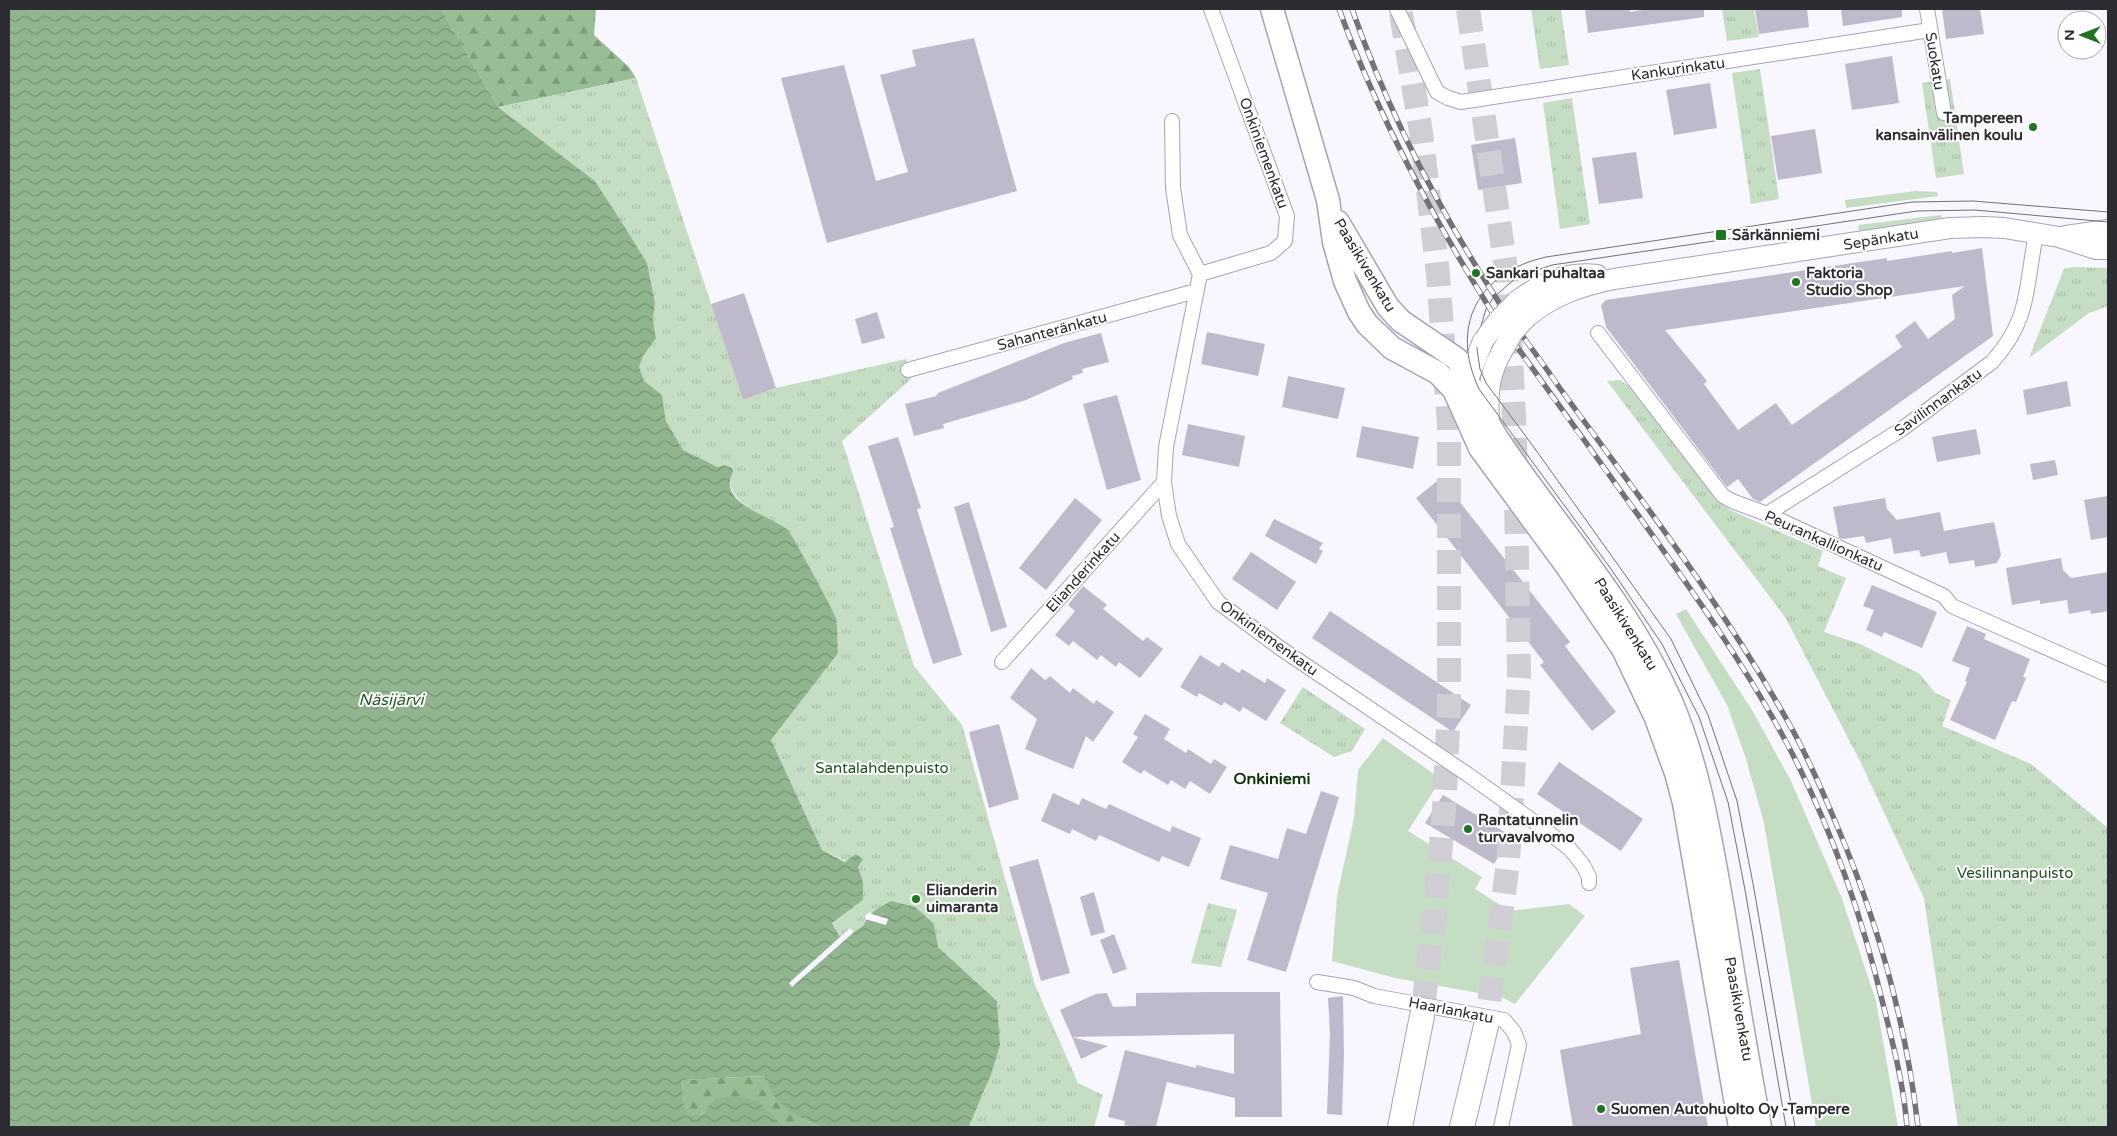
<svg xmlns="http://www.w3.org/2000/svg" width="2117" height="1136" font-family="'Varela Round',sans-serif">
  <defs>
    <pattern id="forest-firs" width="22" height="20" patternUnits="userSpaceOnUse" patternTransform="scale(1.25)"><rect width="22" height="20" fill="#99be96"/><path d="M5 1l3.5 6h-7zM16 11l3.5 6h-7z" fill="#7d9b7b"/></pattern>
    <pattern id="park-tufts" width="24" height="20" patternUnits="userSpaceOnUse" patternTransform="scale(1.25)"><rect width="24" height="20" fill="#c5ddc3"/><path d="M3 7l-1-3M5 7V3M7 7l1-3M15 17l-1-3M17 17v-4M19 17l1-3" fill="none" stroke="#aabea8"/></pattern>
    <pattern id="water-waves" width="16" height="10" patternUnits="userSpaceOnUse" patternTransform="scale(1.25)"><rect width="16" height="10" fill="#91b68f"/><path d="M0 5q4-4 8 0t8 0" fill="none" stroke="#779475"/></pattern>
  </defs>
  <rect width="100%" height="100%" fill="#f8f6fe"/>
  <path fill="#c5ddc3" d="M1916 191 1937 192 1938 196 1846 208 1845 200Z
    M1941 215 1942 219 1859 232 1858 225Z
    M1686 609 1752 710 1791 781 1841 896 1876 1001 1898 1127H1816L1764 823 1746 759 1727 705 1676 614Z
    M1383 738 1441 779 1408 831 1482 877 1475 889 1510 911 1569 904 1585 916 1515 1004 1501 997 1395 978 1332 961 1337 896 1354 818 1358 770Z"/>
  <path fill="url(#forest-firs)" d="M441 9H596L594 35 629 67 636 78 498 107Z
    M763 1076C780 1106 790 1112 820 1127H783L776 1121 714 1100C706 1112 703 1116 689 1116L684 1105 682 1080Z"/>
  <path fill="url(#park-tufts)" d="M1531 9H1561L1569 65 1540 69Z
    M1722 9H1754L1759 37 1727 41Z
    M1760 69 1779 199 1751 204 1732 73Z
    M636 78 743 400 776 388 906 359 911 379 842 441 914 666 962 725 1035 985 1078 1083 1103 1095 1094 1127H967L985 1091 1000 1045 997 1001 938 947 934 924 865 919 864 925 854 932 840 937 832 922 863 900V882L858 867 822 850 771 740 837 653 788 530C770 520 718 500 733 472L724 465 718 467 683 450 666 421 662 395 643 381 638 367 643 356 656 337 653 320 655 303 647 263 595 181 498 107Z
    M1950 79 1964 174 1936 178 1922 83Z
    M1572 98 1590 224 1560 229 1543 103Z
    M2074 267 2108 268V306L2089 313 2029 358 2064 269Z
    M1620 380 1630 387 1719 502 1730 510 1823 551 1818 566 1846 578 1824 632 1860 644 1920 674 1935 693 1951 700 1942 726 2031 764 2108 828V1127H1958L1924 898 1860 761 1785 617 1607 381Z
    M1303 687 1365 729 1352 751 1334 757 1280 723Z
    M1208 903 1237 910 1221 967 1191 963Z"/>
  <path fill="url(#water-waves)" d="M9 9H441L498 107 595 181 626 229 647 263 655 303 653 320 656 338 643 356 639 367 644 381 662 395 666 421 683 450 718 467 724 465 732 468 733 472C716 504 772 516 788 530 791 533 835 613 836 618 838 629 837 642 838 653L771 740 822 850 845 862 856 854 863 859 858 867 863 882V900L832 923 840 937 850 928 854 932 864 925C867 913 881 907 891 901L915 907 934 924 938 947 997 1001 1000 1045 991 1075 969 1126 820 1127 790 1112 774 1096 763 1076 682 1080 684 1105 689 1115C709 1116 702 1111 713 1101 721 1094 751 1096 758 1102 767 1109 775 1119 783 1127H9Z"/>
  <path fill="#f8f6fe" d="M871 911V914L888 919 886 925 865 919V916Z
    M850 928 854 932 792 987 789 983Z"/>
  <path fill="#bebacc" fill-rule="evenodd" d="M1585 9H1630V12L1648 9H1704V17L1588 33Z
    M1755 9H1807L1809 27 1759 34Z
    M1841 9H1902V17L1843 26Z
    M1942 9H1980L1984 34 1946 39Z
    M974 38 1017 191 827 243 781 78 844 65 876 181 908 172 880 75 916 66 912 50Z
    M1892 56 1899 103 1852 110 1845 64Z
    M1710 83 1717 128 1674 135 1666 90Z
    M1815 129 1822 173 1778 180 1771 136Z
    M1515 138 1522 183 1478 190 1471 145Z
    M1636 152 1643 198 1599 204 1592 158Z
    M1982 248 1993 336 1760 502 1753 499 1738 479 1727 487 1606 327 1601 305 1606 300 1887 258V261L1952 251V253ZM1965 286 1952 295 1955 319 1928 339 1915 321 1895 336 1902 347 1792 425 1776 403 1738 430 1704 384 1707 381 1665 330Z
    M744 293 776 388 743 400 711 304Z
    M877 312 885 338 862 344 855 319Z
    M1207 332 1265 344 1258 376 1201 364Z
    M1101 333 1109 362 1082 369 1083 373 1072 376 1073 379 1026 400 943 424 944 428 914 436 905 404 936 396 938 393 1064 343Z
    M1288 376 1345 388 1338 419 1282 407Z
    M2067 381 2071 406 2027 415 2023 390Z
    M1117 395 1141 480 1107 490 1083 404Z
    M1188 424 1245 436 1239 467 1182 455Z
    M1362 426 1419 437 1413 469 1356 457Z
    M1976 429 1981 454 1937 462 1932 437Z
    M898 437 921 508 917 509 962 655 933 664 890 528 894 527 868 446Z
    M2055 460 2058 475 2033 480 2030 464Z
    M1441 478 1570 642 1565 646 1616 712 1592 731 1540 665 1544 662 1416 498Z
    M2107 496 2108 537 2091 540 2084 500Z
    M1075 498 1102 520 1046 590 1019 568Z
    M1885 498 1887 509 1897 520 1940 512 1944 531 1994 522 2001 555 1997 563 1975 567 1974 560 1949 564 1946 552 1921 557 1919 550 1894 554 1891 538 1866 543 1864 536 1843 539 1839 538 1833 507Z
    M969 502 1007 627 991 632 954 507Z
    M1274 519 1323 543 1319 549 1323 551 1316 564 1265 536Z
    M1251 552 1296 582 1277 610 1232 579Z
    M2061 558 2063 570 2071 578 2108 572V611L2091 614 2090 610 2069 614 2067 600 2040 604V600L2012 605 2006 568Z
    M1872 585 1937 612 1922 648 1884 632 1882 637 1866 630 1874 610 1863 606Z
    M1083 586 1107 605 1103 609 1143 641 1147 637 1163 649 1140 678 1119 662 1116 667 1101 655 1097 660 1073 641 1069 646 1055 635 1075 611 1068 605Z
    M1330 611 1471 705 1453 732 1312 638Z
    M1967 626 1986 634 1984 639 2030 659 2023 677 2026 678 2016 702 2012 701 1995 740 1950 720 1967 682 1965 681 1970 668 1952 661Z
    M1200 655 1219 667 1222 662 1239 673 1242 669 1265 683 1267 678 1286 690 1266 721 1243 707 1240 712 1224 702 1222 706 1199 693 1197 697 1180 687Z
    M1031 668 1045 680 1050 676 1070 693 1073 688 1094 704 1096 700 1114 712 1093 742 1086 736 1073 769 1025 749 1037 719 1010 698Z
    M1145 714 1170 729 1164 739 1186 753 1188 749 1211 764 1214 759 1227 767 1210 794 1190 781 1185 789 1171 780 1168 785 1144 770 1141 774 1122 762 1138 737 1133 734Z
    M999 724 1019 799 989 808 969 732Z
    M1559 762 1643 819 1621 851 1537 794Z
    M1321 791 1339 797 1286 972 1247 960 1268 893 1220 879 1230 845 1278 859 1287 828 1306 834Z
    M1053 793 1079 805 1082 798 1106 809 1109 804 1170 832 1172 826 1201 838 1189 867 1162 856 1159 862 1099 835 1096 841 1072 829 1070 834 1041 821Z
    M1443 795 1511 836 1494 864 1425 823Z
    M1038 859 1070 973 1041 981 1009 867Z
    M1094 892 1105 932 1091 936 1080 897Z
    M1114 934 1127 969 1113 974 1100 940Z
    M1679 960 1708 1127H1573L1560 1050 1641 1034 1630 968Z
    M1211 992H1280L1282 1117H1235V1098L1167 1082 1156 1127H1135L1124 1125 1125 1121 1108 1117 1125 1050 1196 1068V1065L1234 1074V1034L1072 1037 1060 1010 1096 994 1107 993 1113 1007 1136 1006V993Z
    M1343 996 1344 1055 1342 1115 1327 1114 1330 1034 1328 998Z
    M1072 1037 1108 1046 1081 1059Z"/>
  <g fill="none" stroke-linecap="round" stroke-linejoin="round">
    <path stroke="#d0ced5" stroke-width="24" stroke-dasharray="24 12" stroke-linecap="butt" d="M1468 9 1507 276 1515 437 1519 676 1508 863 1486 1026
      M1401 13 1421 132 1438 274 1449 425V707L1444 810 1435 911 1422 1016"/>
    <defs>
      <path id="minor" d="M1397 9 1437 92 1448 98 1461 102 1930 30
        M1927 9 1944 113
        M1172 121 1173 188 1180 235 1200 274 1166 447 1164 482 1169 516 1178 544 1218 602 1280 648 1467 774 1544 829 1570 849 1583 865 1589 877V883
        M1200 274 1271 253 1285 241 1287 216 1211 9
        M1598 333 1723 496 1732 501 1767 514 1944 596 1952 606 2108 675
        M908 370 1196 291
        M1767 514 1902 429 1992 362C2031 319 2025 288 2036 235
        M1002 662 1164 482
        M1317 982 1354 988 1374 996 1504 1020 1514 1032 1519 1045 1501 1127"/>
      <path id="secondary" d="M2066 236 2108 230
        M1517 301C1541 283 1566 271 1597 275
        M1527 317C1553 295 1581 286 1614 279L1950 228 1984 227 2004 228 2059 237 2096 249H2108
        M1466 391 1468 379 1483 341
        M1489 426C1488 396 1487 379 1501 353"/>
      <path id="primary" d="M1272 9 1328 200 1334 242 1345 281 1359 312 1367 324 1392 348 1438 373 1454 390 1480 448 1566 565 1623 649 1656 718 1676 773 1684 803 1740 1127
        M1338 222 1388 307 1401 321 1457 359 1462 368 1482 413 1497 438C1555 525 1627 602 1670 699 1700 767 1711 842 1724 915 1735 986 1747 1056 1760 1127"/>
      <path id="trunk" d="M1400 1127 1422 1016
        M1462 1127 1486 1026"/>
    </defs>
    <use href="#minor" stroke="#a7a3b5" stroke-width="16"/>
    <use href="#secondary" stroke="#a7a3b5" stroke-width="22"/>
    <use href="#primary" stroke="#a7a3b5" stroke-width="25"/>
    <use href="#trunk" stroke="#a7a3b5" stroke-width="26"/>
    <use href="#minor" stroke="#fff" stroke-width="14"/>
    <use href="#secondary" stroke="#fff" stroke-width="20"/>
    <use href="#primary" stroke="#fff" stroke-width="22"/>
    <use href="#trunk" stroke="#fff" stroke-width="24"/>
    <path stroke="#747279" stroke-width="1" d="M1786 1127 1745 890 1728 802 1699 717 1662 644 1611 569 1479 389C1449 325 1479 272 1546 257L1912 202 1973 201 2108 212
      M1795 1127 1754 889 1737 801 1708 715 1671 639 1533 446 1486 383 1480 369 1477 349 1478 336 1486 309 1493 298 1517 277 1552 265 1917 211 1975 210 2108 222"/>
    <defs>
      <path id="rail" d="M1339 9C1378 116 1431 215 1492 312 1537 375 1582 438 1628 501 1683 578 1739 655 1784 738 1829 821 1861 912 1883 1004 1893 1044 1904 1086 1907 1127
        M1352 9C1388 112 1440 212 1500 304 1519 332 1540 359 1559 387 1640 498 1725 608 1792 729 1808 758 1822 790 1835 821 1877 919 1906 1021 1918 1127"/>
    </defs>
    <use href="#rail" stroke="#747279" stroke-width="5.5"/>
    <use href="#rail" stroke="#fff" stroke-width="4" stroke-dasharray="11" stroke-linecap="butt"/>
    <defs>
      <path id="secondary-bridge" d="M1484 340 1497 322 1517 301
        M1501 353 1513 332 1527 317"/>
    </defs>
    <use href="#secondary-bridge" stroke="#a7a3b5" stroke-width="22" stroke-linecap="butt"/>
    <use href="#secondary-bridge" stroke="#fff" stroke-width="20"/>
  </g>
  <g fill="#1f7521" stroke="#fff" stroke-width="2">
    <circle cx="2033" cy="127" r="5"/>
    <rect x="1715" y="229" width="12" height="12" rx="2.5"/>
    <circle cx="1476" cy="273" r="5"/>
    <circle cx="1796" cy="282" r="5"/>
    <circle cx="1468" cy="829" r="5"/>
    <circle cx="916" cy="899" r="5"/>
    <circle cx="1601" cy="1109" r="5"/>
  </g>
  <g text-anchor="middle" stroke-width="4" stroke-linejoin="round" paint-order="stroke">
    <g font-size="15" fill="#2e2c33" stroke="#fff">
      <text transform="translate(1935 61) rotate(81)" y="5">Suokatu</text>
      <text transform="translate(1678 69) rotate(-8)" y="5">Kankurinkatu</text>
      <text transform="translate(1264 153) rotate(70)" y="5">Onkiniemenkatu</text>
      <text transform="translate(1881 239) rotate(-9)" y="5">Sepänkatu</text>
      <text transform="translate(1365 265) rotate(59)" y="5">Paasikivenkatu</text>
      <text transform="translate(1052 331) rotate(-15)" y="5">Sahanteränkatu</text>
      <text transform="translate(1938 402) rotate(-36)" y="5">Savilinnankatu</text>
      <text transform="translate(1824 541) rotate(24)" y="5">Peurankallionkatu</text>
      <text transform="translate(1083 572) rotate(-48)" y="5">Elianderinkatu</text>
      <text transform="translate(1626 624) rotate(58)" y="5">Paasikivenkatu</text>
      <text transform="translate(1269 638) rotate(36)" y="5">Onkiniemenkatu</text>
      <text transform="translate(1739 1009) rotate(80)" y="5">Paasikivenkatu</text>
      <text transform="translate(1451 1010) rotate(11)" y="5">Haarlankatu</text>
    </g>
    <g font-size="15" font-weight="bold" fill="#2e2c33" stroke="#fff" text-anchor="start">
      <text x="2023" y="123" text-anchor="end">Tampereen<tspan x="2023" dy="17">kansainvälinen koulu</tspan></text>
      <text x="1732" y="240">Särkänniemi</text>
      <text x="1486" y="278">Sankari puhaltaa</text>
      <text x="1806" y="278">Faktoria<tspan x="1806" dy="17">Studio Shop</tspan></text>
      <text x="1478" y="825">Rantatunnelin<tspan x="1478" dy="17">turvavalvomo</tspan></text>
      <text x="926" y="895">Elianderin<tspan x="926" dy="17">uimaranta</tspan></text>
      <text x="1611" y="1114">Suomen Autohuolto Oy -Tampere</text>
    </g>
    <g font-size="15" fill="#1e521e" stroke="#fff">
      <text x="882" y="773">Santalahdenpuisto</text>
      <text x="2015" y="878">Vesilinnanpuisto</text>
    </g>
    <g font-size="16" font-style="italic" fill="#275a26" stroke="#fff">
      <text x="391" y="705">Näsijärvi</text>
    </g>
    <g font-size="16" font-weight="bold" fill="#0b340b" stroke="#fff">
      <text x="1272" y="784">Onkiniemi</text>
    </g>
  </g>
  <rect width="2117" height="1136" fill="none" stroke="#2e2c33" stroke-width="20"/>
  <g transform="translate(2082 35) rotate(270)"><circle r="24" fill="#ffffff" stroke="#ababad"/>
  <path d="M0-4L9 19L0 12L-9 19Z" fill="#1f7521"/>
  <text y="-8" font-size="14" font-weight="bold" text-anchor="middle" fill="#2e2c33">N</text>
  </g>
</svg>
